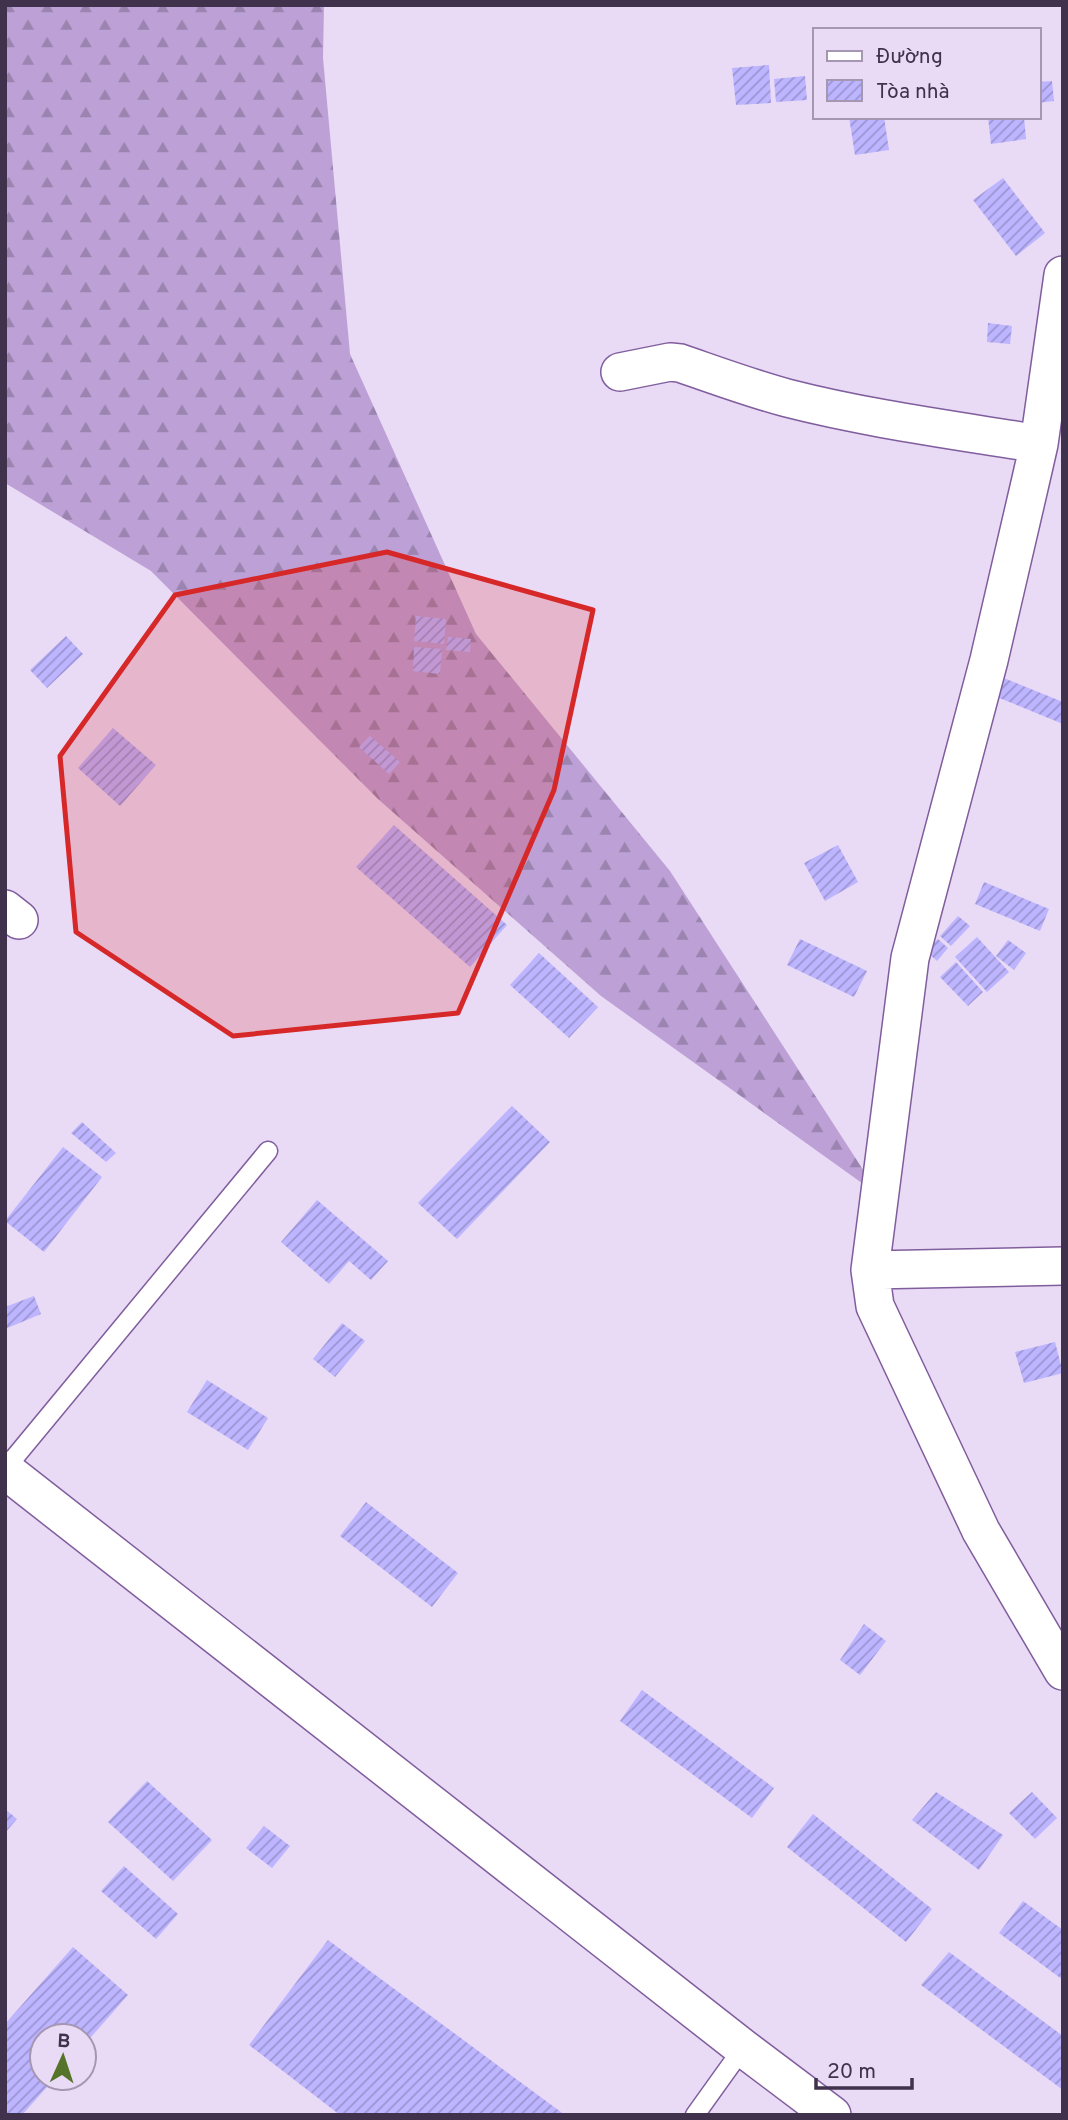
<svg xmlns="http://www.w3.org/2000/svg" width="1068" height="2120" font-family="Overpass,sans-serif">
  <defs>
    <pattern id="forest-firs" width="22" height="20" patternUnits="userSpaceOnUse" patternTransform="scale(1.75)"><rect width="22" height="20" fill="#bda1d6"/><path d="M5 1l3.5 6h-7zM16 11l3.5 6h-7z" fill="#9b84b0"/></pattern>
    <pattern id="building-hatch" width="6" height="6" patternUnits="userSpaceOnUse" patternTransform="scale(1.75)"><rect width="6" height="6" fill="#bdb5ff"/><path d="M-1 1l2-2M0 6l6-6M5 7l2-2" fill="none" stroke="#9b94d1"/></pattern>
  </defs>
  <rect width="100%" height="100%" fill="#e9daf6"/>
  <path fill="url(#forest-firs)" d="M5 5H324L323 58 350 354 476 634 670 871 880 1196 601 996 378 799 151 571 5 483Z"/>
  <path fill="url(#building-hatch)" d="M769 65 771 103 736 105 732 68Z
    M805 76 807 100 776 102 774 79Z
    M1052 81 1054 101 1038 103V82Z
    M849 117H884L889 150 855 155Z
    M988 117H1024L1026 139 991 144Z
    M1003 178 1045 233 1016 256 973 200Z
    M988 323 1012 326 1010 344 987 342Z
    M416 616 446 619 444 644 414 641Z
    M66 636 83 654 47 688 30 670Z
    M448 637 471 639 470 652 446 650Z
    M414 647 442 649 440 674 413 671Z
    M999 676 1063 702V724L992 695Z
    M113 728 156 765 120 806 78 768Z
    M370 736 400 762 389 774 359 747Z
    M394 825 507 925 470 967 356 867Z
    M838 845 858 882 825 901 804 863Z
    M984 882 1049 909 1040 931 975 904Z
    M958 916 970 926 951 946 940 936Z
    M977 937 1009 972 987 992 955 957Z
    M800 939 867 971 854 997 787 965Z
    M938 939 948 948 937 961 926 951Z
    M1008 940 1026 953 1014 970 996 956Z
    M539 953 598 1007 569 1038 510 985Z
    M956 962 983 992 968 1006 940 977Z
    M512 1106 550 1142 457 1239 418 1203Z
    M82 1122 116 1153 106 1162 71 1133Z
    M63 1147 102 1177 44 1252 5 1221Z
    M317 1200 388 1261 371 1280 349 1261 329 1284 281 1242Z
    M34 1296 41 1314 5 1329V1307Z
    M342 1323 365 1341 335 1377 313 1359Z
    M1055 1342 1063 1373 1024 1383 1015 1352Z
    M207 1380 268 1418 248 1450 187 1412Z
    M366 1502 458 1573 432 1607 340 1536Z
    M864 1624 886 1641 860 1675 840 1660Z
    M642 1690 774 1788 752 1818 620 1721Z
    M147 1781 212 1840 173 1881 108 1822Z
    M936 1792 1003 1835 979 1870 912 1820Z
    M1032 1792 1057 1818 1035 1839 1009 1813Z
    M5 1809 17 1819 5 1833Z
    M813 1814 932 1909 906 1942 787 1847Z
    M264 1826 290 1846 272 1868 246 1848Z
    M124 1866 178 1914 156 1939 101 1891Z
    M1023 1901 1063 1930V1980L999 1933Z
    M328 1940 565 2115H340L249 2045Z
    M73 1947 128 1995 84 2045V2036H42V2078H55L22 2115H5V2024Z
    M949 1952 1063 2036V2090L921 1985Z"/>
  <g fill="none" stroke-linecap="round" stroke-linejoin="round">
    <defs>
      <path id="service" d="M5 1469 268 1151
        M695 2115 743 2048"/>
      <path id="minor" d="M1063 275 1039 444 1031 479 989 660 910 958 870 1270 875 1306 981 1531 1063 1671
        M620 372 670 362 680 363C715 375 750 388 787 398 869 419 954 430 1039 444
        M5 909 19 920
        M870 1270 1063 1266
        M5 1470 743 2048 832 2115"/>
    </defs>
    <use href="#service" stroke="#805d9c" stroke-width="21"/>
    <use href="#minor" stroke="#805d9c" stroke-width="40"/>
    <use href="#service" stroke="#fff" stroke-width="18"/>
    <use href="#minor" stroke="#fff" stroke-width="37"/>
  </g>
  <path fill="#d62828" fill-opacity="0.2" stroke="#d62828" stroke-width="5" stroke-linejoin="round" d="M387 552 593 610 554 790 458 1013 233 1036 76 932 60 756 175 595Z"/>
  <rect width="1068" height="2120" fill="none" stroke="#40314d" stroke-width="14"/>
  <rect x="813" y="28" width="228" height="91" fill="#e9daf6" stroke="#a596b2" stroke-width="2"/>
  <rect x="827" y="51" width="35" height="10" fill="#ffffff" stroke="#a596b2" stroke-width="2"/>
  <text x="876" y="63" font-size="21" fill="#40314d">Đường</text>
  <rect x="827" y="80" width="35" height="21" fill="url(#building-hatch)" stroke="#a596b2" stroke-width="2"/>
  <text x="876" y="98" font-size="21" fill="#40314d">Tòa nhà</text>
  <g transform="translate(63 2057) rotate(3)"><circle r="33" fill="#e9daf6" stroke="#a596b2" stroke-width="2"/>
  <path d="M0-5L12 26L0 18L-12 26Z" fill="#55742a"/>
  <text y="-10" font-size="19" font-weight="bold" text-anchor="middle" fill="#40314d">B</text>
  </g>
  <path d="M816 2078v10h96v-10" fill="none" stroke="#40314d" stroke-width="3.5"/>
  <text x="827" y="2078" font-size="21" fill="#40314d" stroke="#e9daf6" stroke-width="5" paint-order="stroke">20 m</text>
</svg>
